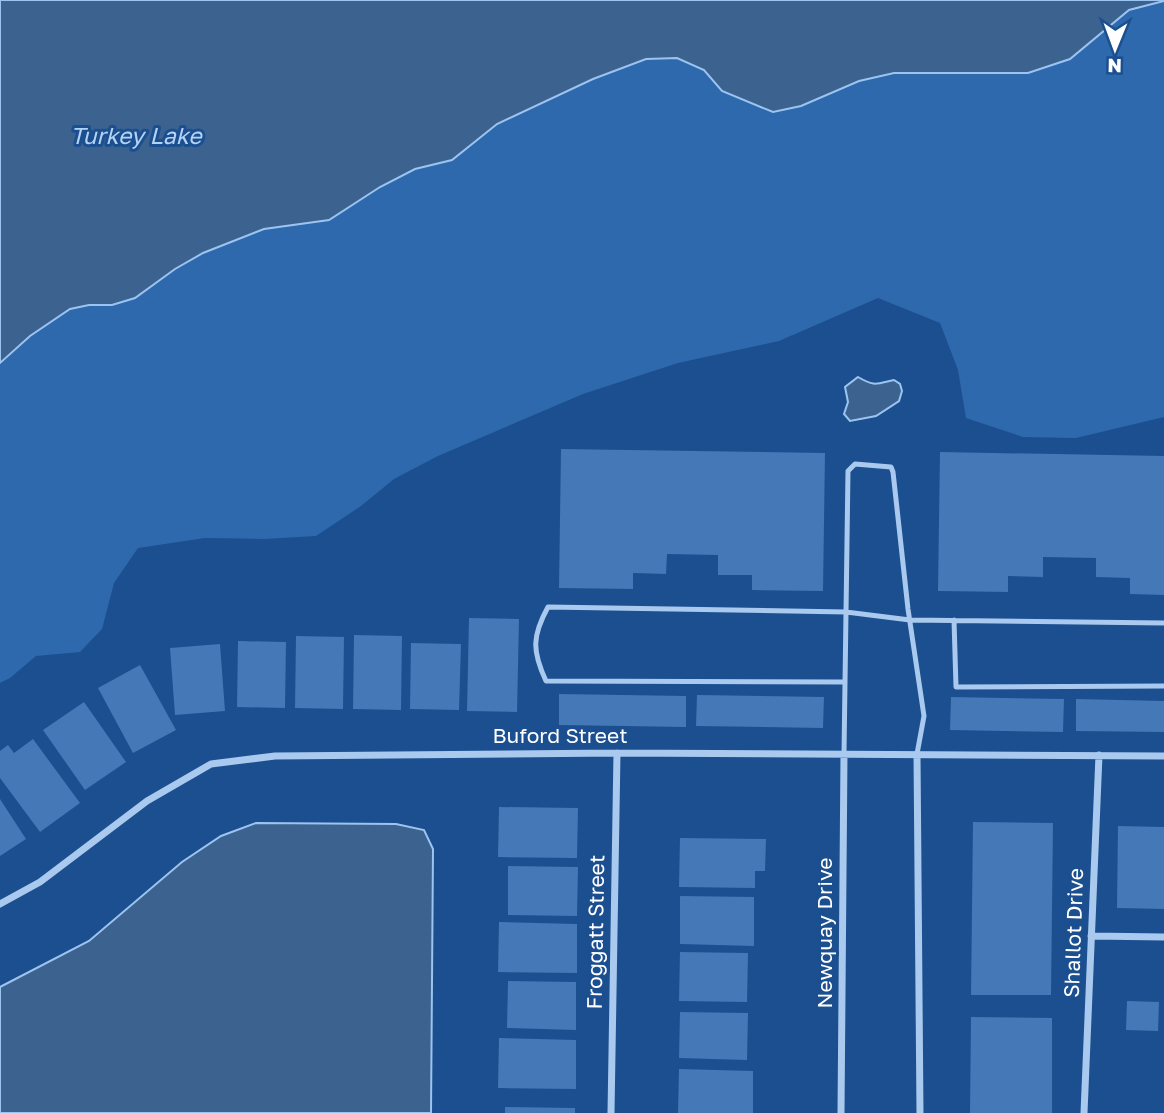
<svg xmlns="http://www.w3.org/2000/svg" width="1164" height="1113" font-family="'Golos Text',sans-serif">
  <rect width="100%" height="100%" fill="#1b4f8f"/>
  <path fill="#2e69ad" d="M1164 1V417L1076 438 1023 437 966 418 958 370 940 323 878 298 779 341 678 363 583 394 438 456 394 479 361 506 316 536 265 539 205 538 138 548 114 583 102 629 80 652 36 656 10 678 0 683V363L30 336 70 309 89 305H112L203 253 264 229 329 220 380 187 415 169 452 160 497 124 593 79 646 59 677 58 704 70 723 91 801 106 859 81 894 73H1029L1070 59 1129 10Z"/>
  <path fill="#3c6290" stroke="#9cc4f0" stroke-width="2" d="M0 0H1164V1L1129 10 1070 59 1028 73H894L859 81 801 106 773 112 722 91 704 70 677 58 646 59 593 79 497 124 452 160 415 169 380 187 329 220 264 229 203 253 175 269 135 298 112 305H89L70 309 30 336 0 363Z
    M858 377C875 387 876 384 894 380L900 384 902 391 899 401 876 416 850 421 844 414 848 402 845 387Z
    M256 823 396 824 424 830 433 849 431 1113H0V987L89 941 182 862 221 836Z"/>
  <path fill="#4478b7" d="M561 449 825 453 823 591 752 590V575H718V555L667 554 666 574 633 573V589L559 588Z
    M940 452 1164 456V595L1130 594V578L1096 577V558L1043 557V577L1008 576V592L938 591Z
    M469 618 519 619 517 712 467 711Z
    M354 635 402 636 401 710 353 709Z
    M296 636 344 637 343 709 295 708Z
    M238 641 286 642 285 708 237 707Z
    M411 643 461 644 459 710 410 709Z
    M220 644 225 711 175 715 170 648Z
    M140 665 176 730 133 753 98 688Z
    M559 694 686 696V727L559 725Z
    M697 695 824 697 823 728 696 726Z
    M951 697 1064 699 1063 732 950 730Z
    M1076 699 1164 701V732L1076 731Z
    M84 702 126 762 85 790 43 730Z
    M33 739 80 803 40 832 0 778V751L8 745 14 753Z
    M0 799 26 839 0 856Z
    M499 807 578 808 577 858 498 857Z
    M973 822 1053 823 1051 995H971Z
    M1118 826 1164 827V909L1117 908Z
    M680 838 766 839 765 871H755V888L679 887Z
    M508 866 578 867 577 916 508 915Z
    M680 896 754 897V946L680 944Z
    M499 922 577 924V973L498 972Z
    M680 952 748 953 747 1002 679 1001Z
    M508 981 576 982V1030L507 1028Z
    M1127 1001 1159 1002 1158 1031 1126 1030Z
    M680 1012 748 1013 747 1060 679 1058Z
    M971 1017 1052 1018V1113H970Z
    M499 1038 576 1040V1089L498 1088Z
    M679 1069 753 1071V1113H678Z
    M505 1107 575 1108V1113H505Z"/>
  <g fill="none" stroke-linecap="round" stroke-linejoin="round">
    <path stroke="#a9c9ee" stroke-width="5" d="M954 620 956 687 1164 686
      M845 682 546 681C532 651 532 636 548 607L846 612 910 620 1164 623
      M844 754 848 471 855 464 891 467 893 472 908 609 924 716 917 754"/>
    <path stroke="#a9c9ee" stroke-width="7" d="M917 754 920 1113
      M0 904 40 882 147 801 211 764 275 756 617 753 1164 756
      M1091 936 1164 937
      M611 1113 617 753
      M841 1113 844 754
      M1084 1113 1099 755"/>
  </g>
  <g text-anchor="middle" stroke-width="6" stroke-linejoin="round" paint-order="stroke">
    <g font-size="21" fill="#fff" stroke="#1b4f8f">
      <text x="560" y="743">Buford Street</text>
      <text transform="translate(596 932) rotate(-89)" y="7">Froggatt Street</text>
      <text transform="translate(825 933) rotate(-90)" y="7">Newquay Drive</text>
      <text transform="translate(1074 933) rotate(-88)" y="7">Shallot Drive</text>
    </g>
    <g font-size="23" font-style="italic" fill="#b5d3f5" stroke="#1b4f8f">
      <text x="136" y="144">Turkey Lake</text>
    </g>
  </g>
  <g transform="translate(1115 49) rotate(181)" stroke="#1b4f8f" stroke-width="5" paint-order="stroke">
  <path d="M0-5L12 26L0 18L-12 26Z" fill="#ffffff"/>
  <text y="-10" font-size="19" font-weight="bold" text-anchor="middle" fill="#ffffff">N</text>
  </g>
</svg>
